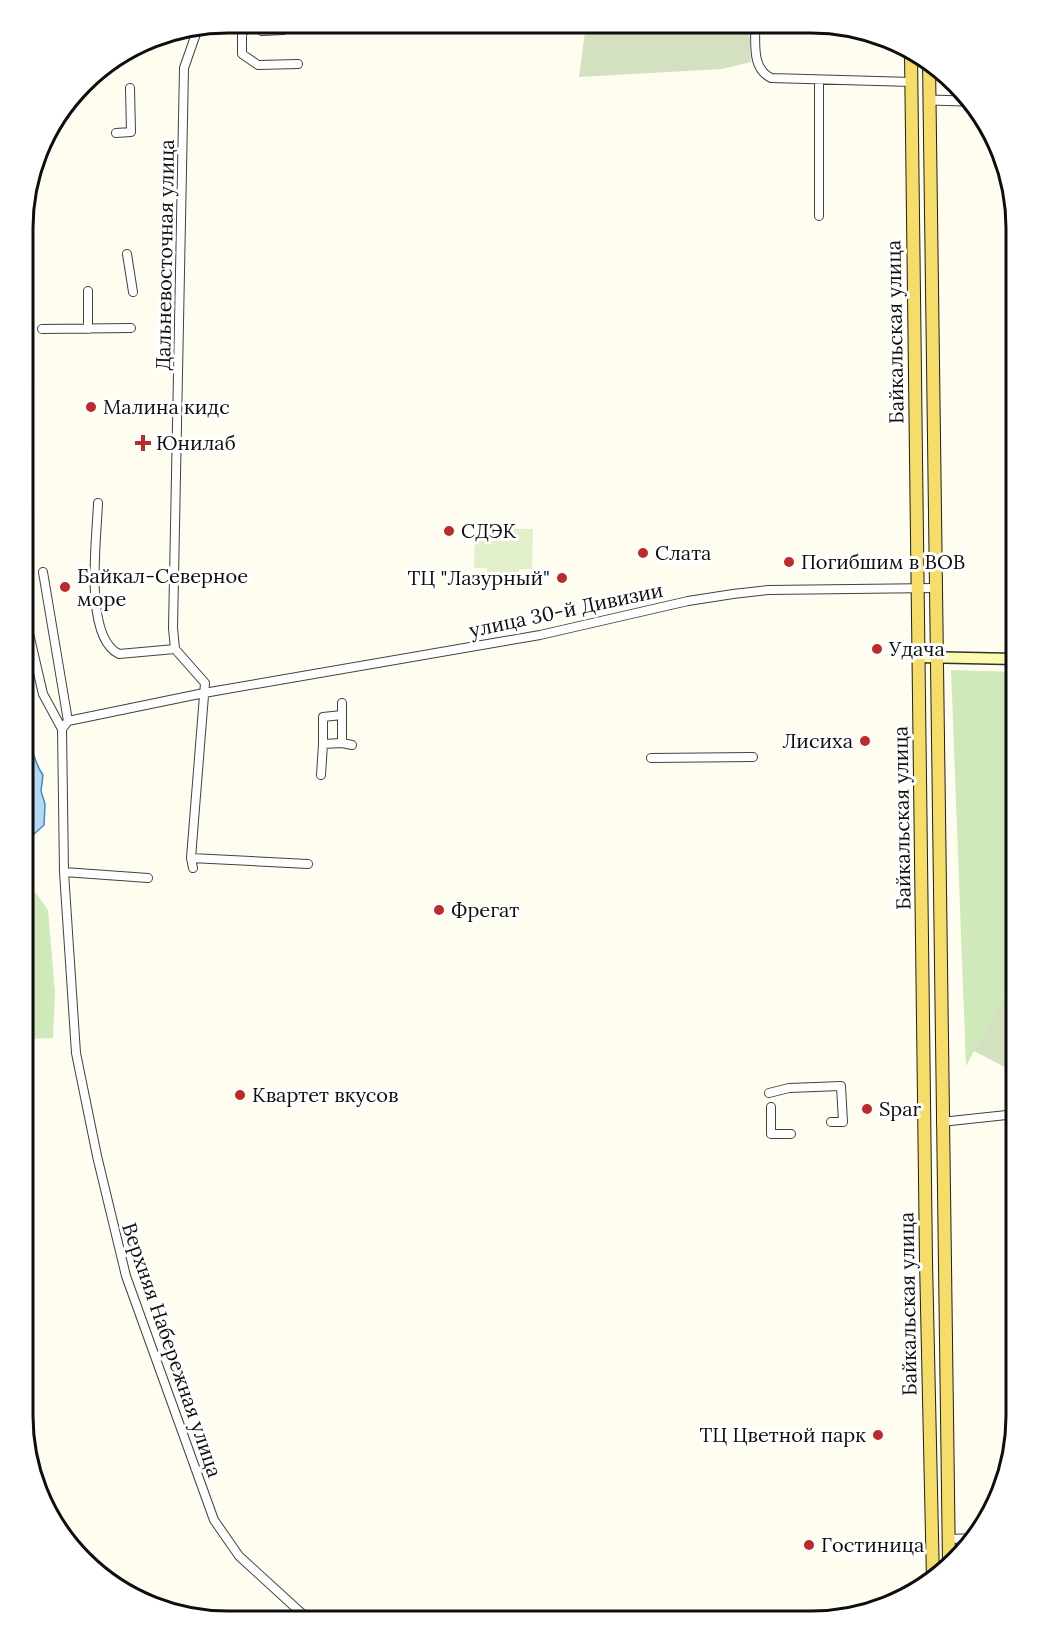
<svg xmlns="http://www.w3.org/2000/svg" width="1039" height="1644" font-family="Lora,serif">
  <rect width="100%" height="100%" fill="#fffdf0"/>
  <path fill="#cfe9ba" d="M951 670 1016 672V975L966 1066Z
    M36 893 48 910 55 992 53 1038 23 1039V903Z"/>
  <path fill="#d4e1c1" d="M586 24H749L751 62 722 69 579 77Z
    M1016 975V1073L974 1051Z"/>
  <path fill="#e1f0cb" d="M475 528 533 529 532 569H519V575H487V568H474Z"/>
  <path fill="#b5d9f5" stroke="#3d8acb" stroke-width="1.5" d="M23 739C37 752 33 762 43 775L41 791 45 804 44 825 33 835 23 852Z"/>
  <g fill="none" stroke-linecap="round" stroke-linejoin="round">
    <defs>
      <path id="minor" d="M253 23 242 33V54L258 65 298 64
        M755 24C756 43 751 68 771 78L912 82
        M262 31 283 30V23
        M116 133 131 132 130 88
        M819 216V80
        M24 252 27 207 36 162
        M127 254 133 292
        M42 329 131 328
        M88 329V291
        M98 503C97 537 83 637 119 654L175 649
        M43 572 68 721
        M24 612 43 694 62 729 64 872 76 1053 97 1156 126 1276 214 1520 239 1556 309 1620
        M342 703V743L352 745
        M342 715 323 717V744L342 743
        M62 729 68 721 204 693 540 635 688 601 733 594 768 590 936 588
        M651 758 753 757
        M321 775 323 744
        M191 858 308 864
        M193 868 191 858 205 683 175 649 173 628 184 68 198 28
        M64 872 148 878
        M769 1093 789 1088 841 1086 843 1122H831
        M771 1107V1134H791
        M941 1122 1016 1114
        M949 1539 975 1538"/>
      <path id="tertiary" d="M929 100 964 101"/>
      <path id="secondary" d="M919 657 1016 659"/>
      <path id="primary" d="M911 54 926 1261 933 1581
        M929 62 949 1566"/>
    </defs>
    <use href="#minor" stroke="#414141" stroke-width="10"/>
    <use href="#tertiary" stroke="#414141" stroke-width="11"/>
    <use href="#secondary" stroke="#303030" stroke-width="13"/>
    <use href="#primary" stroke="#1f1f1f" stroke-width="14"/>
    <use href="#minor" stroke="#fff" stroke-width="8"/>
    <use href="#tertiary" stroke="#fff" stroke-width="9"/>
    <use href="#secondary" stroke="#fdfaac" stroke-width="10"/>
    <use href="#primary" stroke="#f6dd69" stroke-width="12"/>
  </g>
  <g fill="#bd2a28" stroke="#fff" stroke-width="2">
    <circle cx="91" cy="407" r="6"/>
    <path d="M140 434h6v6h6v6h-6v6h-6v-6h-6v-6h6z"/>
    <circle cx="449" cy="531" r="6"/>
    <circle cx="643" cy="553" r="6"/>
    <circle cx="789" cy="562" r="6"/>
    <circle cx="562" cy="578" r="6"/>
    <circle cx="65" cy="587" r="6"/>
    <circle cx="877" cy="649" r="6"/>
    <circle cx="865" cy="741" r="6"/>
    <circle cx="439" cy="910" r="6"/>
    <circle cx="240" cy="1095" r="6"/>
    <circle cx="867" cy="1109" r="6"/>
    <circle cx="878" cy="1435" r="6"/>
    <circle cx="809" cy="1545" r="6"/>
  </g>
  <g text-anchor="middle" stroke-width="6" stroke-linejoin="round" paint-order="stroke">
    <g font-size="20" fill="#0e0e0e" stroke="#fff">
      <text transform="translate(165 255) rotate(-89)" y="7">Дальневосточная улица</text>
      <text transform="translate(895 332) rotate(-91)" y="7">Байкальская улица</text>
      <text transform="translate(566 610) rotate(-12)" y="7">улица 30-й Дивизии</text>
      <text transform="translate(902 818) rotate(-91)" y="7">Байкальская улица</text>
      <text transform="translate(908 1304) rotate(-91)" y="7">Байкальская улица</text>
      <text transform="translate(172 1350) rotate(71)" y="7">Верхняя Набережная улица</text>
    </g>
    <g font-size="20" fill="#0e0e0e" stroke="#fff" text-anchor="start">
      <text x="103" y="414">Малина кидс</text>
      <text x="156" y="450">Юнилаб</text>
      <text x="461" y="538">СДЭК</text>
      <text x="655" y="560">Слата</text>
      <text x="801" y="569">Погибшим в ВОВ</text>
      <text x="77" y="583">Байкал-Северное<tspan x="77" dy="23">море</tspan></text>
      <text x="550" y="585" text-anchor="end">ТЦ "Лазурный"</text>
      <text x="889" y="656">Удача</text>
      <text x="853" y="748" text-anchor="end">Лисиха</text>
      <text x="451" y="917">Фрегат</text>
      <text x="252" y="1102">Квартет вкусов</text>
      <text x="879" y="1116">Spar</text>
      <text x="866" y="1442" text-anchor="end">ТЦ Цветной парк</text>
      <text x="821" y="1552">Гостиница</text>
    </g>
  </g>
  <path d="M0 0H1039V1644H0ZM228 33H811A195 195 0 0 1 1006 228V1416A195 195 0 0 1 811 1611H228A195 195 0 0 1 33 1416V228A195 195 0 0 1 228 33Z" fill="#fff" fill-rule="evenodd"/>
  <path fill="none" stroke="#0e0e0e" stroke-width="3" d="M228 33H811A195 195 0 0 1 1006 228V1416A195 195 0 0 1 811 1611H228A195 195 0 0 1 33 1416V228A195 195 0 0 1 228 33Z"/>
</svg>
